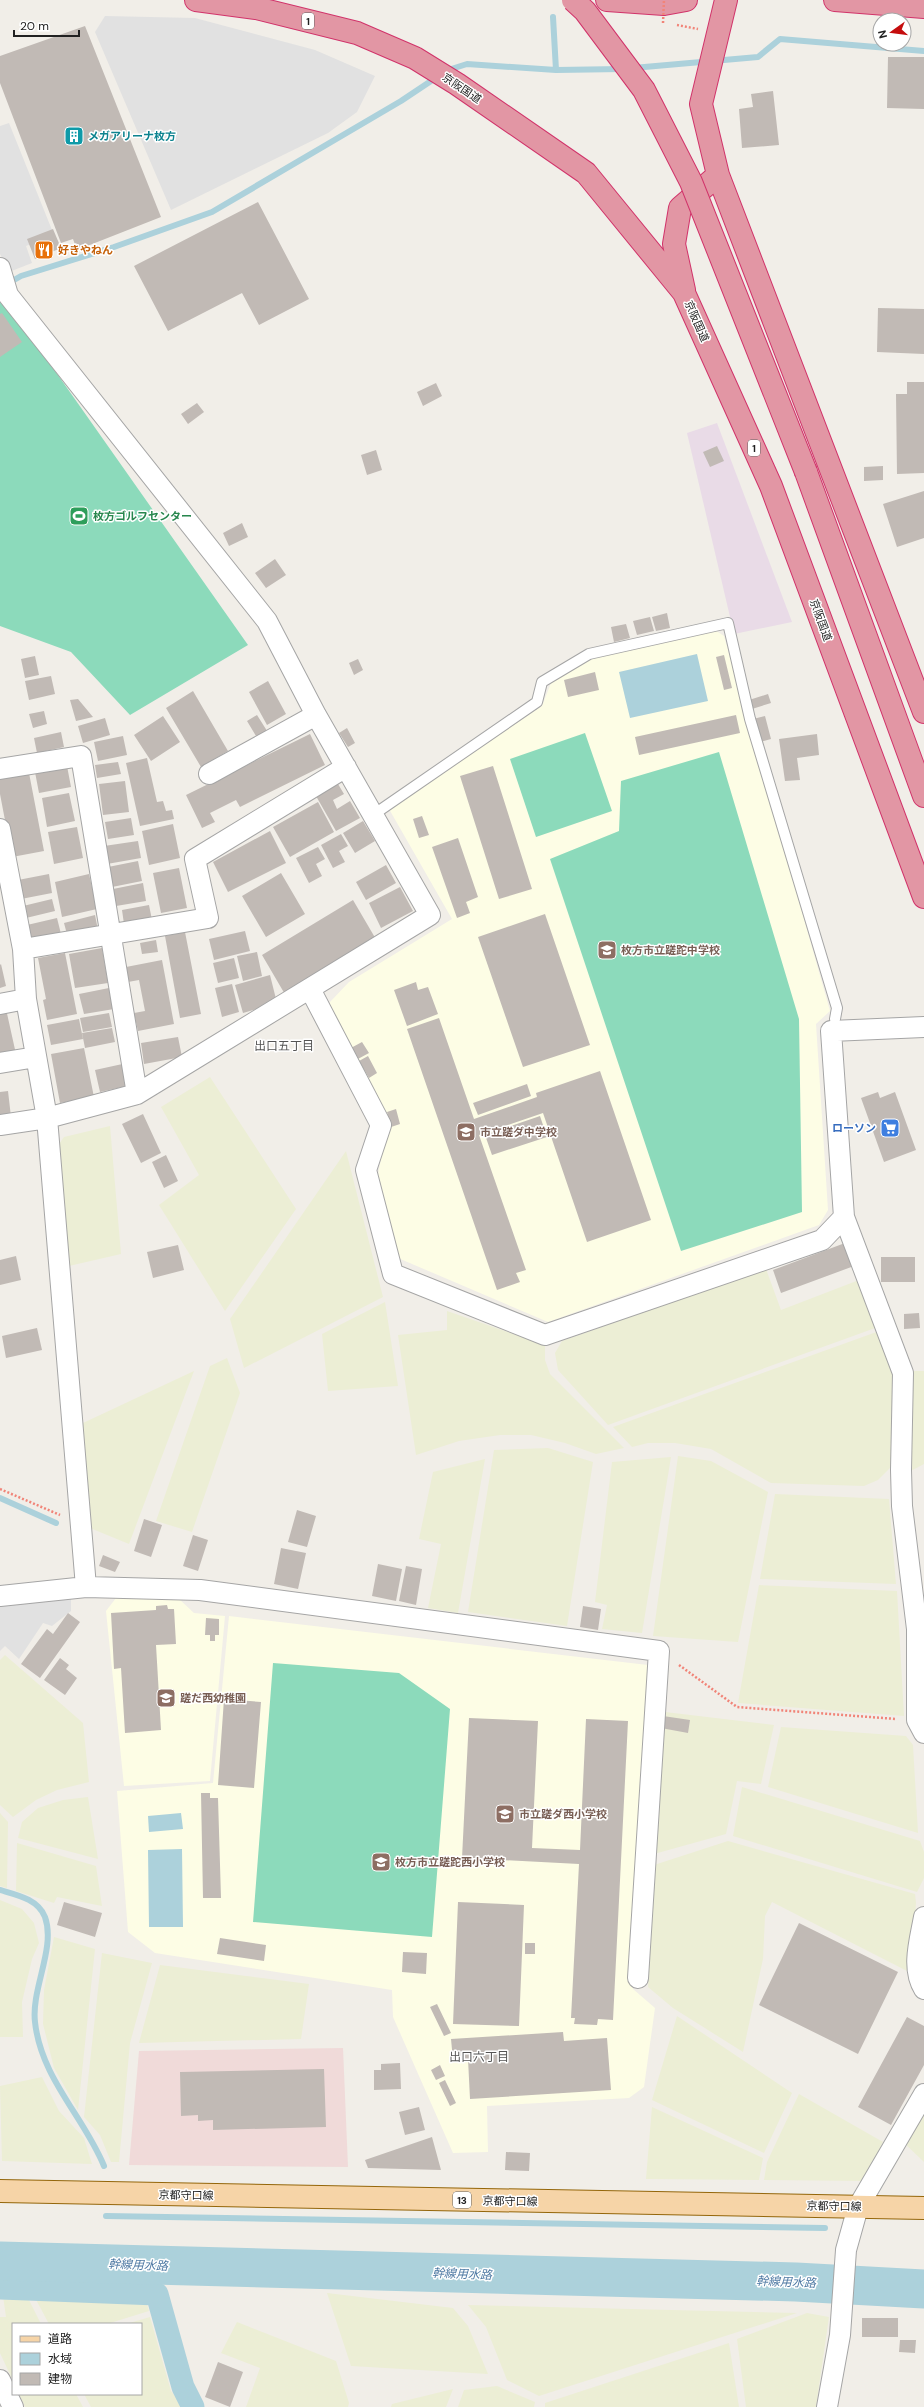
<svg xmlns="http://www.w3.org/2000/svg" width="924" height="2407" font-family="'DM Sans','Noto Sans JP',sans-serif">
  <rect width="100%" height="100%" fill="#f1eee8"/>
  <path fill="#f0dad9" d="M343 2048 348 2167 129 2165 139 2051Z"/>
  <path fill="#e9dbe7" d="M717 423 792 622 734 634 687 433Z"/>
  <path fill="#fdfde5" d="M715 630 724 636 830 1011 816 1024 828 1210 819 1225 548 1322 398 1258 377 1181 386 1130 328 1015 330 1002 349 982 452 919 389 809 542 706 551 683 592 659Z
    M116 1598H178L194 1613 225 1616 210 1781 124 1786 106 1611Z
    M229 1616 648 1665 633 1989 655 2008 644 2087 629 2098 487 2106 488 2152 453 2153 393 2017 392 1990 155 1953 128 1932 117 1791 213 1783Z"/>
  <path fill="#eceed5" d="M210 1077 296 1209 225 1311 159 1205 199 1175 161 1107Z
    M110 1126 121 1254 69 1266 59 1144 64 1137Z
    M346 1151 383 1297 244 1368 230 1319Z
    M766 1269 781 1310 859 1280 878 1327 608 1425 558 1370 555 1353 562 1341Z
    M385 1302 398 1386 328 1391 322 1334Z
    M447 1311 545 1345V1360L550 1374 624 1448 596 1454 565 1443 531 1435H500L459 1441 416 1455 398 1335 447 1330Z
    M882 1330 895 1382 891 1467 878 1480 864 1486 771 1483 711 1449 675 1443H648L632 1447 613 1427Z
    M227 1358 240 1393 192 1532 156 1521 210 1366Z
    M194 1371 129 1544 90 1528 83 1423Z
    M908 1371H924V1464L907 1473Z
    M548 1448 593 1462 567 1626 468 1612 494 1450Z
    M678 1456 711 1461 768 1492 738 1642 653 1636Z
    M671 1457 642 1633 602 1629 607 1605 595 1602 612 1462Z
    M485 1459 458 1613 428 1608 441 1544 419 1539 433 1472Z
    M775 1494 889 1499 896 1584 760 1579Z
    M759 1585 897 1591 904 1716 738 1703Z
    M5 1655 83 1723 89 1782 57 1790 36 1800 13 1817 0 1805V1660Z
    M665 1712 774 1725 761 1784 737 1781 726 1834 654 1854Z
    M781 1727 906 1736 913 1745 918 1833 768 1787Z
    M742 1787 920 1841 924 1852V1878L917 1892 733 1836Z
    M88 1797 98 1859 18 1838 22 1822 38 1808 63 1800Z
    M0 1813 8 1822 7 1888 0 1886Z
    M728 1841 915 1894 916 1903 911 1973 772 1902 765 1916 763 1959 743 2052 673 2008 648 1987 654 1865Z
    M17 1843 96 1866 102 1906 57 1897 54 1903 16 1891Z
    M0 1900 22 1909 34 1923 39 1943 32 1959 22 2002 23 2037H0Z
    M54 1937 95 1949 78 2110 54 2068 43 2024 44 1990Z
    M102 1953 152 1963 130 2043 119 2162H111L100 2135 84 2117Z
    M160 1965 309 1984 301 2039 139 2043Z
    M677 2016 792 2093 764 2153 652 2100Z
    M42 2077 59 2111 84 2138 92 2164 2 2161 0 2086Z
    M799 2094 883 2142 864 2181 764 2180 767 2162Z
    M924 2102V2162L901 2140Z
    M652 2107 763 2158 759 2180 646 2179Z
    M327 2293 453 2308 468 2326 488 2374 351 2366Z
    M33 2294 145 2298 149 2311 107 2324H49Z
    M3 2296 28 2298 41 2324H13V2381L0 2353V2317H6Z
    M468 2305 797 2313 539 2396 507 2380 486 2327Z
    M807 2313 829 2317 816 2407H746L737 2339Z
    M150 2317 171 2391 183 2407H91L84 2394H141V2324H126Z
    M237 2322 336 2361 349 2403 348 2407H246L260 2368 221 2353Z
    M729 2343 739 2407H545V2403Z
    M497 2386 535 2402 534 2407H458L464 2390Z
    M453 2389 446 2407H391L392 2404Z
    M19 2394H76L83 2407H25Z"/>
  <path fill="#8cdabb" d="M3 297 248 645 130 715 71 652 0 626V299Z
    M585 733 612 811 536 837 510 759Z
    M719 752 799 1019 802 1212 681 1251 550 859 619 831 621 781Z
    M273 1663 399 1673 450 1709 432 1937 253 1922Z"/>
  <path fill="#e1e1e1" d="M105 16 195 18 315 50 375 76 357 112 328 133 171 210 95 32Z
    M9 123 54 235 26 246 32 263 9 272 0 254V126Z
    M71 1597V1611L52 1626 43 1623 19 1659 5 1646 0 1651V1605Z"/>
  <path fill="#acd1db" d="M697 654 708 701 630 718 619 672Z
    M181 1813 183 1829 149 1832 148 1816Z
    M182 1849 183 1927H149L148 1850Z"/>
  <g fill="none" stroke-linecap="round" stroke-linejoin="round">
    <path stroke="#acd1db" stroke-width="6" d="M553 17 556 70
      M633 68 758 57 780 39 924 51
      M445 71 467 64 556 70 622 69
      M7 284 21 276 114 247 212 212 401 101 437 77
      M0 1498 56 1523
      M0 1890C17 1895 38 1899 45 1917 56 1948 31 1989 35 2022 41 2078 84 2117 104 2166
      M106 2216 825 2228"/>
    <path stroke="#acd1db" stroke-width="23" d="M0 2288 157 2294 183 2387 193 2407"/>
    <path stroke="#acd1db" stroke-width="39" d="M0 2261 796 2282 924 2289"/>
  </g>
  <path fill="#c1bab5" d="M85 26 161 217 77 250 73 239 61 243 0 83V56Z
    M888 57H924V109L887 108Z
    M773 91 779 145 742 148 739 109 753 107 751 94Z
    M258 202 309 299 259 325 242 293 168 331 134 266Z
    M53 229 61 248 35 259 27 239Z
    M878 308 924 309V354L877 352Z
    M2 313 22 342 0 357V314Z
    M907 382H924V473L897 474 896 394H907Z
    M436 383 442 396 423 406 417 392Z
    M197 403 204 412 188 424 181 414Z
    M717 446 724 461 710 467 703 452Z
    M376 450 382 470 367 475 361 455Z
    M883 466V480L864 481V467Z
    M924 491V538L897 547 883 504Z
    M242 523 248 537 229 546 223 533Z
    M275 559 286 575 266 588 255 573Z
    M667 613 670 628 656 631 652 617Z
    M650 617 654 631 637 635 633 621Z
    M626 624 630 638 614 642 611 627Z
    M724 655 732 688 724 690 716 657Z
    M35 656 39 675 25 678 21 659Z
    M358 659 363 670 354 675 349 663Z
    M595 672 599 690 568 697 564 680Z
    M51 676 55 694 29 700 25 681Z
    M268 681 286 714 267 725 249 692Z
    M193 691 228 751 201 767 166 708Z
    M768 694 771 703 752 709 749 700Z
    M78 699 93 717 76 721 70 700Z
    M44 711 47 724 33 728 29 714Z
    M257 715 269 734 259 741 247 721Z
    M736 715 740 733 639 755 635 737Z
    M163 716 180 742 151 761 134 735Z
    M765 716 771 739 760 742 753 719Z
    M105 718 110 735 83 743 78 726Z
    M347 728 355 743 348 747 339 733Z
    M61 732 64 747 37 753 34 738Z
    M310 734 325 765 240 807 236 800 210 813 215 822 202 828 186 795Z
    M817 734 819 755 797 758 800 780 785 781 779 739Z
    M123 736 127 755 98 761 94 742Z
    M147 758 157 802 163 801 166 811 172 810 174 819 140 826 126 763Z
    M118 762 121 774 97 778 95 765Z
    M67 766 71 787 39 793 35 772Z
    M493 766 532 889 499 899 460 776Z
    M29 773 44 851 12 857 0 794V779Z
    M125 781 129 812 103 815 99 784Z
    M338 784 344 794 333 800 337 809 350 801 360 818 336 831 316 796Z
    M69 793 75 821 47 827 42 798Z
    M318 802 334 832 290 857 273 827Z
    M422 816 429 835 419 838 413 819Z
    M131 818 134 835 108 839 105 822Z
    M363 821 375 841 355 853 343 833Z
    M173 824 180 858 149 865 142 831Z
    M77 827 83 858 54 864 48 832Z
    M270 831 286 863 228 892 213 862Z
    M341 834 348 846 339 851 345 862 333 868 321 845Z
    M458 838 478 897 466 902 470 913 457 918 432 847Z
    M138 841 141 858 107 864 104 846Z
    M318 847 325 859 316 864 322 876 309 883 296 858Z
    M138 861 142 881 112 887 108 867Z
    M386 865 396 883 366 900 356 882Z
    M179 868 187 908 161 913 153 873Z
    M281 873 305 914 266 937 242 896Z
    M49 874 52 893 21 899 18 880Z
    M89 874 97 909 62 917 55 882Z
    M143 883 146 901 116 906 113 889Z
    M400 887 413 911 381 928 369 903Z
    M52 899 55 911 26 918 23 906Z
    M353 900 377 941 286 996 262 955Z
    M149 905 152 920 124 924 122 910Z
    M545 914 590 1045 523 1067 478 937Z
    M95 915 98 930 68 938 64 923Z
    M57 918 62 938 31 944 27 925Z
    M245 931 250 951 214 960 209 939Z
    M185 932 201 1014 180 1018 165 936Z
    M156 940 158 952 142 954 140 943Z
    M102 948 108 983 75 988 69 954Z
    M257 952 262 976 243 981 237 956Z
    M65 953 77 1014 47 1020 43 1000 46 999 38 958Z
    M234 958 239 978 218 983 213 963Z
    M162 960 174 1024 138 1031 134 1013 145 1011 139 980 128 982 126 967Z
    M1 964 6 986 0 988V965Z
    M270 975 277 1003 243 1013 235 985Z
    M416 982 418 990 428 987 438 1014 407 1026 394 990Z
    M232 984 239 1012 222 1017 215 988Z
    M109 988 114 1009 84 1014 79 994Z
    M6 1009 16 1054 0 1057V1011Z
    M109 1013 112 1027 83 1032 80 1018Z
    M439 1018 474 1119 537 1097 536 1093 600 1071 651 1220 587 1242 543 1113 479 1135 526 1270 516 1273 520 1282 497 1290 407 1029Z
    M79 1019 83 1039 51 1045 47 1025Z
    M112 1028 115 1042 85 1048 82 1033Z
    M178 1037 182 1057 144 1064 141 1043Z
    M362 1042 369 1053 356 1060 349 1049Z
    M84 1048 94 1097 60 1103 51 1054Z
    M368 1056 377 1073 369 1078 359 1061Z
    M127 1063 131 1085 100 1092 95 1070Z
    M527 1084 531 1096 478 1115 473 1103Z
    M8 1091 11 1117 0 1120V1092Z
    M878 1092 880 1098 895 1092 916 1150 884 1162 861 1098Z
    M396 1109 400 1124 391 1127 387 1112Z
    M143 1114 161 1153 141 1163 122 1124Z
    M540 1116 547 1137 492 1155 485 1135Z
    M166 1155 178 1181 164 1188 152 1162Z
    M845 1243 854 1266 781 1293 773 1270Z
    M178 1245 184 1270 153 1278 147 1252Z
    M16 1256 21 1280 0 1285V1260Z
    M881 1257H915V1282H881Z
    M919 1313 920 1328 904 1329V1314Z
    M37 1328 42 1350 6 1358 2 1336Z
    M297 1510 316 1516 307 1547 288 1542Z
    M144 1519 162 1525 151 1557 134 1551Z
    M193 1535 208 1540 198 1571 183 1566Z
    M281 1548 306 1553 298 1589 274 1584Z
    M103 1555 120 1562 115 1572 99 1566Z
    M378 1564 402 1569 396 1601 372 1596Z
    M406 1566 422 1569 416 1605 399 1601Z
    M167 1605 168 1609H174L176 1644 156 1645 161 1730 125 1733 121 1668 114 1669 111 1613 156 1610V1606Z
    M583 1606 601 1609 598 1630 580 1627Z
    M68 1613 80 1622 40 1678 21 1664 47 1629 53 1634Z
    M206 1618 219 1619V1635H215V1641H210V1635H205Z
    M60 1658 69 1665 66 1669 77 1678 65 1695 44 1680Z
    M224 1699 261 1702 254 1788 218 1785Z
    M663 1716 690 1720 688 1733 661 1728Z
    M469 1718 538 1721 532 1848 580 1850 586 1719 628 1721 613 2020 598 2019 597 2025 574 2024 575 2018H571L579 1864 462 1858Z
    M201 1793H210V1798H218L221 1898H203Z
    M64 1902 102 1913 95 1937 57 1925Z
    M458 1902 524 1905 519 2026 453 2024Z
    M799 1923 898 1972 858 2054 759 2005Z
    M220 1938 266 1945 264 1961 217 1954Z
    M525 1943H535V1954H525Z
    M403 1952 427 1953 426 1974 402 1972Z
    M437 2004 451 2033 444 2036 430 2007Z
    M907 2017 924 2026V2065L891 2125 858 2107Z
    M563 2032 564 2041 607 2038 611 2090 470 2099 468 2059 453 2060 451 2039Z
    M400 2063 401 2089 374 2090V2070H381V2064Z
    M440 2065 445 2076 436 2080 431 2070Z
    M324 2069 326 2127 213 2130V2120L198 2121V2115L181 2116 180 2072Z
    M445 2080 456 2103 450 2106 439 2083Z
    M419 2107 425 2130 405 2135 399 2112Z
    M432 2137 441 2170 368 2168 365 2160Z
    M506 2152 530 2153 529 2171 505 2170Z
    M862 2318H898V2337H862Z
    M900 2340H916L915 2353 899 2352Z
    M218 2362 243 2372 230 2407 205 2397Z"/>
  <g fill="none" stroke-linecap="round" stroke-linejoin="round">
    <defs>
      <path id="lane" d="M373 815 537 702 542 682 589 654 728 623 750 719 837 1008 835 1019"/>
      <path id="street" d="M0 268 8 295 267 621 316 715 430 915 137 1094 47 1118 0 1125
        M0 769 81 756 137 1094
        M209 774 316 715
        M0 829 23 949 26 999 47 1118 86 1587
        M23 949 208 918 195 859 346 767
        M310 989 381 1125 366 1170 393 1274 545 1335 822 1240 844 1217 831 1031 924 1027
        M0 1004 26 999
        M0 1063 36 1057
        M844 1217 903 1373 901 1470 902 1506 917 1629V1720L924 1733
        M0 1596 86 1587 200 1590 659 1651 638 1978
        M924 1917C920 1940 911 1968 924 1989
        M0 2380 13 2407
        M827 2407 840 2335 846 2250 858 2207 924 2094"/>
      <path id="primary" d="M0 2191 924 2208"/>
      <path id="highway" d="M196 0 256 8 357 33 415 58 457 84 586 173 684 293 771 486 924 897
        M607 0 664 4 686 0
        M726 0 701 104 718 175 924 712
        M835 0 924 7
        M684 290 674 244 680 208 718 175
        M806 472 924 796"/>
    </defs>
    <use href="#lane" stroke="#a5a5a5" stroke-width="12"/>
    <use href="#street" stroke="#a5a5a5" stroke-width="22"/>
    <use href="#primary" stroke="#94660a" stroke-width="24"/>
    <use href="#highway" stroke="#d1336a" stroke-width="24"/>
    <path stroke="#f18478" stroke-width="2.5" stroke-dasharray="2 2" stroke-linecap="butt" d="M677 25 698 29
      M0 1489 60 1515
      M679 1665 737 1707 896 1719"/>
    <use href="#lane" stroke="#fff" stroke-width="10"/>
    <use href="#street" stroke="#fff" stroke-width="20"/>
    <use href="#primary" stroke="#f6d4a7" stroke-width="22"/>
    <use href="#highway" stroke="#e296a4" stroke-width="22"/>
    <defs>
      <path id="highway-bridge" d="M573 0 585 11 644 90 691 182 806 472"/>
    </defs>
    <use href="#highway-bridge" stroke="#d1336a" stroke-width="24" stroke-linecap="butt"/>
    <path stroke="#f18478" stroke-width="2.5" stroke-dasharray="2 2" stroke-linecap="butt" d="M663 23 664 0"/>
    <use href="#highway-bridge" stroke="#e296a4" stroke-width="22"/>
  </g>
  <defs>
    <symbol id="building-square" viewBox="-11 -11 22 22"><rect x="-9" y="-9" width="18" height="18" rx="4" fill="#0f9aa8" stroke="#fff"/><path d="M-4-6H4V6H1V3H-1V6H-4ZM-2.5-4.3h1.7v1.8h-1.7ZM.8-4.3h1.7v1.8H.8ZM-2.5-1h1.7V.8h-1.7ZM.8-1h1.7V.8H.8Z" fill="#fff"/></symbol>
    <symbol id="restaurant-square" viewBox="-11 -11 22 22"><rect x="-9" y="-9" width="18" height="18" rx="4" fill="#e8710a" stroke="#fff"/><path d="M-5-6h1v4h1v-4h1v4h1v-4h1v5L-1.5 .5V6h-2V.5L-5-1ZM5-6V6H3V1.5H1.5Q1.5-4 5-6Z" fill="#fff"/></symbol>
    <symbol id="stadium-square" viewBox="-11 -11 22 22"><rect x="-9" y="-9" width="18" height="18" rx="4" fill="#2e9e5b" stroke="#fff"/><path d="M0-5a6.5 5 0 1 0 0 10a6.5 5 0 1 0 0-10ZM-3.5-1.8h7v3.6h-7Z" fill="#fff"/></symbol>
    <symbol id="school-square" viewBox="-11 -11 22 22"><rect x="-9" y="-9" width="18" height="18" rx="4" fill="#8d6e63" stroke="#fff"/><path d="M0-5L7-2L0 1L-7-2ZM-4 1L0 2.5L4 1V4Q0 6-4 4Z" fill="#fff"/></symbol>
    <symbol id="supermarket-square" viewBox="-11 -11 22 22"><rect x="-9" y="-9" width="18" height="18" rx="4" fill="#3f7fe0" stroke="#fff"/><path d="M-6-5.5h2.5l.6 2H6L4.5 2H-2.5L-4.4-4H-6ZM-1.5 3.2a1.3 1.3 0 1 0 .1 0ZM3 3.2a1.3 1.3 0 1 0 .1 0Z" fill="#fff"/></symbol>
  </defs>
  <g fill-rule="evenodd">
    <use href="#building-square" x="63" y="125" width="22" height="22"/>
    <use href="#restaurant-square" x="33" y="239" width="22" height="22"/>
    <use href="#stadium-square" x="68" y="505" width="22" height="22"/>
    <use href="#school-square" x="596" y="939" width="22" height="22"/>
    <use href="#supermarket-square" x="879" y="1117" width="22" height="22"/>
    <use href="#school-square" x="455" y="1121" width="22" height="22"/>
    <use href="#school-square" x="155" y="1687" width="22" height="22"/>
    <use href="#school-square" x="494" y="1803" width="22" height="22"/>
    <use href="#school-square" x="370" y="1851" width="22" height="22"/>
  </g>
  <g text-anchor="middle" stroke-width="3" stroke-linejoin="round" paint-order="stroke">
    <g fill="#fff" stroke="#646464" stroke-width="1">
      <rect x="302" y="13" width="12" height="16" rx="3"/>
      <rect x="748" y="440" width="12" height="16" rx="3"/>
      <rect x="453" y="2192" width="18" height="16" rx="3"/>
    </g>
    <g font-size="10" font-weight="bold" fill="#212121">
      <text x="308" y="25">1</text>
      <text x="754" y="452">1</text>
      <text x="462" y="2204">13</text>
    </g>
    <g font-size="11" fill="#212121" stroke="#fff">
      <text transform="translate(462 88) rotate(34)" y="4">京阪国道</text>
      <text transform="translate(697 321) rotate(66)" y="4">京阪国道</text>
      <text transform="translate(821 620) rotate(70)" y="4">京阪国道</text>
      <text transform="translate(186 2195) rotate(1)" y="4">京都守口線</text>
      <text transform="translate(510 2201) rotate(1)" y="4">京都守口線</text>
      <text transform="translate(834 2206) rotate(1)" y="4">京都守口線</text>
    </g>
    <g font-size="11" font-weight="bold" fill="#0d838f" stroke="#fff" text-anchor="start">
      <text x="88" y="140">メガアリーナ枚方</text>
    </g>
    <g font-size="11" font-weight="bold" fill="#c56008" stroke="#fff" text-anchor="start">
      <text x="58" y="254">好きやねん</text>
    </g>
    <g font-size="11" font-weight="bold" fill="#27864d" stroke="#fff" text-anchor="start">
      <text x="93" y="520">枚方ゴルフセンター</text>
    </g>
    <g font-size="11" font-weight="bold" fill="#785e54" stroke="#fff" text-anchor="start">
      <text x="621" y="954">枚方市立蹉跎中学校</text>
      <text x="480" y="1136">市立蹉ダ中学校</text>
      <text x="180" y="1702">蹉だ西幼稚園</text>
      <text x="519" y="1818">市立蹉ダ西小学校</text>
      <text x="395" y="1866">枚方市立蹉跎西小学校</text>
    </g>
    <g font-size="11" font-weight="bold" fill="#366cbe" stroke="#fff" text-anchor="end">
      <text x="876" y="1132">ローソン</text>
    </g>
    <g font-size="12" fill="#545454" stroke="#fff">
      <text x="284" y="1050">出口五丁目</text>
      <text x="479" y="2061">出口六丁目</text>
    </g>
    <g font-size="12" font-style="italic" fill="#4f7aa4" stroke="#fff">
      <text transform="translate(138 2265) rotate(2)" y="4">幹線用水路</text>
      <text transform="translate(462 2274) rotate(2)" y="4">幹線用水路</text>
      <text transform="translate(786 2282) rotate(2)" y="4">幹線用水路</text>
    </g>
  </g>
  <rect x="12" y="2323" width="130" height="72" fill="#ffffff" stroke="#a6a6a6"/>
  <rect x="20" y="2336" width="20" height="6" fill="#f6d4a7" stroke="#a6a6a6"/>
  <text x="48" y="2343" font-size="12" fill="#212121">道路</text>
  <rect x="20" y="2353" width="20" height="12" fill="#acd1db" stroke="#a6a6a6"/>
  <text x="48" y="2363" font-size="12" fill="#212121">水域</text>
  <rect x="20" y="2373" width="20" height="12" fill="#c1bab5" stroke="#a6a6a6"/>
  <text x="48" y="2383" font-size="12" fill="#212121">建物</text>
  <g transform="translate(892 32) rotate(256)"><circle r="19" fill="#ffffff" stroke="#a6a6a6"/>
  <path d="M0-3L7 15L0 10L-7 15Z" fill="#c50d0e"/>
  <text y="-6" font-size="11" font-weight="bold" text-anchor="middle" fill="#212121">N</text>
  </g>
  <path d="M14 30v6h65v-6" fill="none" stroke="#212121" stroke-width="2"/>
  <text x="20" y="30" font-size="12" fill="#212121" stroke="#ffffff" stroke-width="3" paint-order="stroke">20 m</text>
</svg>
